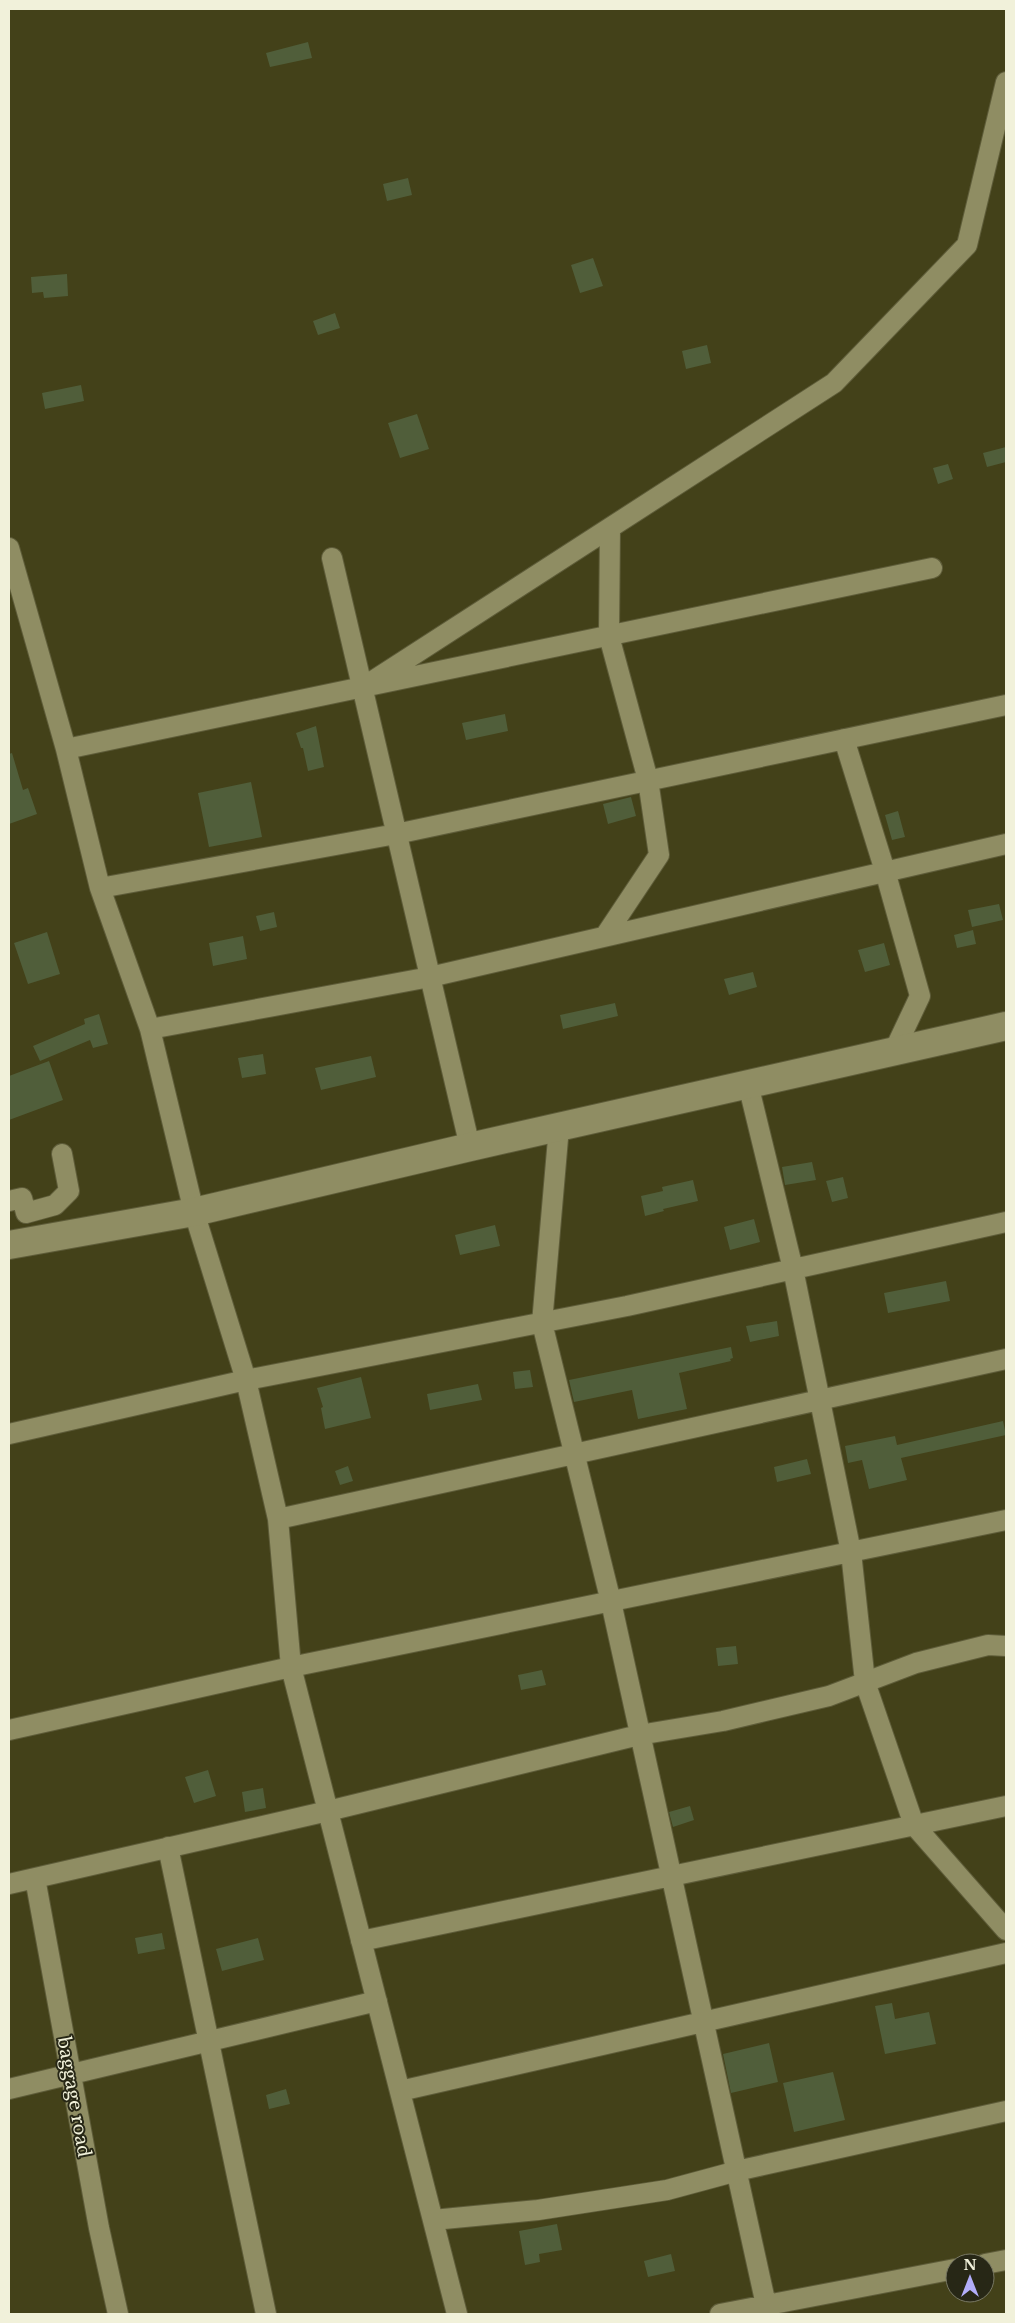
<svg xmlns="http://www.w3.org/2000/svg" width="1015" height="2323" font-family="'Libre Baskerville',serif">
  <rect width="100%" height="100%" fill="#434119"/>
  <path fill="#505e3a" d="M308 42 312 58 270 67 266 53Z
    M408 178 412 195 387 201 383 184Z
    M593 258 603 286 580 293 571 265Z
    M67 274 68 296 44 298 43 292 32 293 31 277Z
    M335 313 340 328 318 335 313 321Z
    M707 345 711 363 686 369 682 351Z
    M81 385 84 401 45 409 42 393Z
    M417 414 429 449 400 458 388 423Z
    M1006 447V462L987 467 983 453Z
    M948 464 953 479 938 484 933 468Z
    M505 714 508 731 466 740 462 723Z
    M316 726 324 767 308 771 303 748H301L296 733Z
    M12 753 23 790 28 788 37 814 9 824V754Z
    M251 782 262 837 209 847 198 793Z
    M631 797 636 816 608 824 603 804Z
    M898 811 905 837 892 840 885 815Z
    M999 904 1003 920 972 927 968 910Z
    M274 912 277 927 260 931 256 916Z
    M973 930 976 944 957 948 954 935Z
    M47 932 60 974 28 984 14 943Z
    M243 936 247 959 213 966 209 943Z
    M884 943 890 965 865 972 858 950Z
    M753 972 757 987 729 995 724 979Z
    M615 1003 618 1016 563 1029 560 1015Z
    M99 1014 108 1044 93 1048 90 1040 40 1061 33 1046 85 1024 84 1019Z
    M263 1054 266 1074 242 1078 238 1058Z
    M371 1056 376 1077 321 1090 315 1068Z
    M49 1061 63 1100 9 1120V1076Z
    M812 1162 816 1180 785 1185 782 1167Z
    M843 1177 848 1198 832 1202 826 1181Z
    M693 1180 698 1201 663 1209 664 1211 645 1216 641 1196 663 1191 662 1187Z
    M754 1219 760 1242 730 1250 724 1227Z
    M495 1225 500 1246 460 1255 455 1235Z
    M946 1281 950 1301 888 1313 884 1293Z
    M777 1321 779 1336 750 1342 746 1326Z
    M731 1347 733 1358 730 1359 731 1361 679 1373 687 1409 638 1419 632 1390 574 1402 569 1380Z
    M530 1370 533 1387 515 1389 513 1372Z
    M361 1377 371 1418 325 1429 321 1408 323 1407 317 1388Z
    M478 1384 482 1400 430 1410 427 1394Z
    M1003 1421 1006 1435 901 1458 907 1480 869 1489 862 1460 848 1463 845 1446 895 1436 897 1445Z
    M807 1459 811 1474 777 1482 774 1467Z
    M348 1466 353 1481 340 1485 335 1471Z
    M736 1646 738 1664 718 1666 716 1648Z
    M542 1670 546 1685 521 1690 518 1675Z
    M208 1770 216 1796 194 1803 185 1777Z
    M263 1788 266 1808 245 1812 242 1792Z
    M690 1806 694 1820 673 1827 669 1812Z
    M162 1933 165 1949 138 1954 135 1938Z
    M258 1938 264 1960 222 1971 216 1949Z
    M892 2003 895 2019 929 2012 936 2044 885 2054 875 2006Z
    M769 2043 778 2082 731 2093 723 2054Z
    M833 2072 845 2120 794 2132 783 2083Z
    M286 2089 290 2104 269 2109 266 2095Z
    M557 2224 562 2250 539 2254 540 2262 525 2265 519 2231Z
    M671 2254 675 2271 648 2277 644 2261Z"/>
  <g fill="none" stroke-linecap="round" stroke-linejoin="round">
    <defs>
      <path id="street" d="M9 548 66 749 100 888 150 1029 194 1212 246 1380 278 1519 291 1667 457 2314
        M332 558 470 1147
        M362 688 834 383 967 245 1006 82
        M844 739 885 871 920 996 894 1051
        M66 749 932 568
        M100 888 396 834 1006 705
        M605 936 659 855 648 780 609 636 610 528
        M150 1029 430 977 1006 844
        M748 1084 793 1269 851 1552 865 1682 914 1825 1006 1930
        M559 1127 542 1323 611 1602 768 2314
        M9 1201 22 1198 26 1213 55 1205 69 1191 62 1154
        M9 1434 246 1380 627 1306 1006 1222
        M278 1519 1006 1359
        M9 1730 291 1667 1006 1520
        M168 1847 266 2314
        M35 1878 99 2228 118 2314
        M9 1884 328 1811 639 1735 723 1721 829 1696 916 1663 988 1645 1006 1646
        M361 1941 1006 1806
        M9 2089 377 2001
        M400 2091 1006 1953
        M433 2220 538 2210 667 2190 741 2170 1006 2111
        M985 2264 1006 2260
        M720 2314 955 2269"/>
      <path id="secondary" d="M9 1245 194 1212 470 1147 1006 1026"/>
    </defs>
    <use href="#street" stroke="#5e5c39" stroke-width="22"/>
    <use href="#secondary" stroke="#5e5c39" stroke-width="30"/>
    <use href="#street" stroke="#8f8d63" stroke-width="20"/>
    <use href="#secondary" stroke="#8f8d63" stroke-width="28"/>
  </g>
  <g text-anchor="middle" stroke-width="4" stroke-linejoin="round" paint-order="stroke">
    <g font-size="18" fill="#f1f1da" stroke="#272716">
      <text transform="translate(74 2097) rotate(80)" y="6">baggage road</text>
    </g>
  </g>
  <rect width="1015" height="2323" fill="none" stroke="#f1f1da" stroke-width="20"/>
  <g transform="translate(970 2278)"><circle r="24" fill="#272716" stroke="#787864"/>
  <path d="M0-4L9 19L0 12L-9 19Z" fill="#b2adf9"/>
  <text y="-8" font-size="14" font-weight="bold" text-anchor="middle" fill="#f1f1da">N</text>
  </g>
</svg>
